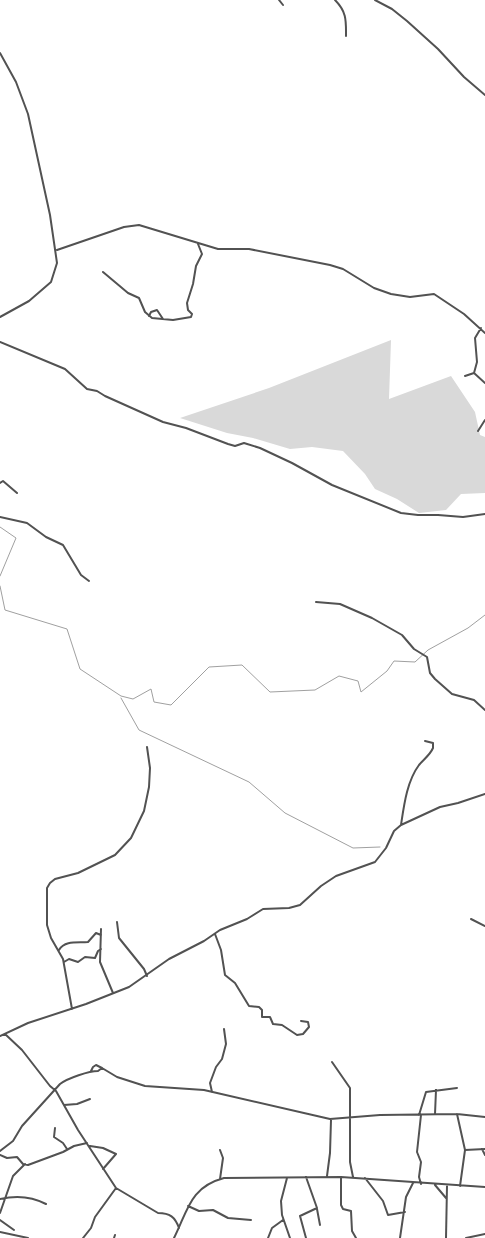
<svg xmlns="http://www.w3.org/2000/svg" width="485" height="1238" font-family="Rubik,sans-serif">
  <rect width="100%" height="100%" fill="#fff"/>
  <path fill="#d9d9d9" d="M391 340 389 399 451 376 475 412 480 435 485 437V493L461 494 446 510 419 513 397 499 375 489 365 474 343 451 312 447 290 449 253 438 227 433 180 418 269 388Z"/>
  <g fill="none" stroke-linecap="round" stroke-linejoin="round">
    <path stroke="#a0a0a0" stroke-width="1" d="M0 527 16 538 0 576
      M0 586 5 610 67 629 80 669 121 696 133 699 151 689 154 702 171 705 209 667 242 665 270 692 315 690 339 676 358 681 361 692 387 671 394 661 415 662 428 650 468 628 485 615
      M121 698 139 730 249 782 285 813 353 848 380 847"/>
    <path stroke="#525252" stroke-width="2" d="M279 0 283 5
      M335 0C347 12 346 21 346 36
      M375 0 392 9 407 21 438 49 464 77 485 95
      M0 53 16 82 28 114 50 215 57 263 51 282 29 301 0 317
      M57 250 124 227 139 225 218 249H249L330 265 343 269 374 288 391 294 410 297 434 294 464 314 485 333
      M103 272 128 293 139 298 145 312 152 318 173 320 191 317 192 314 188 310 187 303 193 284 196 266 202 254 198 244
      M149 316 151 312 157 310 163 319
      M0 342 65 369 87 389 97 391 105 396 163 422 186 428 228 444 235 446 244 443 260 448 292 463 332 485 401 513 418 515H438L463 517 485 514
      M474 373 485 383
      M465 376 474 373 477 362 475 338 481 328
      M478 431 485 420
      M0 483 3 481 17 493
      M0 517 27 523 46 537 63 545 81 575 89 581
      M316 602 340 604 372 618 402 635 414 649 427 657 430 673 435 679 452 694 474 700 485 710
      M401 825C404 805 407 781 419 765 424 759 430 755 433 748V743L425 741
      M471 919 485 926
      M117 922 119 938 144 969 147 976
      M101 929 100 962 113 993
      M215 934 221 950 225 975 235 983 249 1006 259 1007 262 1010V1017H270L273 1024 282 1025 297 1035 303 1034 309 1027 308 1022 301 1021
      M59 950C65 940 78 943 88 942L96 933 101 935
      M64 962 69 959 78 962 85 957 95 958 98 951 101 949
      M72 1009 63 959 51 938 47 925V888L50 883 55 879 78 873 115 855 131 838 144 811 149 787 150 768 147 747
      M5 1034 22 1050 50 1086 56 1091 78 1130 116 1188 158 1213C170 1213 175 1217 179 1228
      M0 1036 28 1023 86 1004 129 987 169 959 204 941 220 930 247 919 263 909 289 908 300 905 321 886 336 876 375 862 386 848 394 831 401 825 440 807 458 803 485 794
      M332 1062 350 1088V1162L353 1177
      M91 1071 93 1067 96 1065 102 1068
      M212 1092 210 1083 216 1067 222 1059 226 1044 224 1029
      M64 1105 77 1104 90 1099
      M435 1114 436 1090
      M457 1114 465 1150 460 1186
      M419 1115 426 1092 457 1088
      M55 1128 54 1137 63 1143 67 1149
      M90 1146 103 1148 116 1154 103 1169
      M482 1149 485 1155
      M220 1150 223 1158 220 1179
      M465 1150 485 1149
      M0 1151 13 1141 22 1126 60 1084C68 1078 89 1071 98 1071L102 1068 117 1077 145 1086 204 1090 330 1119 380 1115 457 1114 485 1117
      M0 1155 7 1158 17 1157 23 1164 28 1165 63 1152 74 1146 87 1143
      M327 1176 330 1153 331 1120
      M306 1177 317 1208 300 1216 306 1238
      M341 1177V1205L343 1209 351 1211 352 1231 356 1238
      M287 1178 281 1201 282 1215 290 1238
      M365 1178 383 1201 388 1215 405 1212
      M421 1184 419 1177 421 1162 417 1152 421 1115
      M435 1185 446 1198
      M0 1199C17 1195 31 1196 46 1204
      M188 1206 199 1211 213 1210 228 1218 251 1220
      M317 1209 320 1225
      M0 1213 13 1176 25 1164
      M0 1220 14 1230
      M0 1232 28 1238
      M83 1238 91 1228 95 1217 116 1188
      M114 1238 115 1235
      M174 1238C188 1210 190 1187 224 1178L341 1177 485 1187
      M268 1238 272 1228 283 1220
      M400 1238 406 1197 413 1183
      M446 1238 447 1186
      M466 1238 485 1234"/>
  </g>
</svg>
